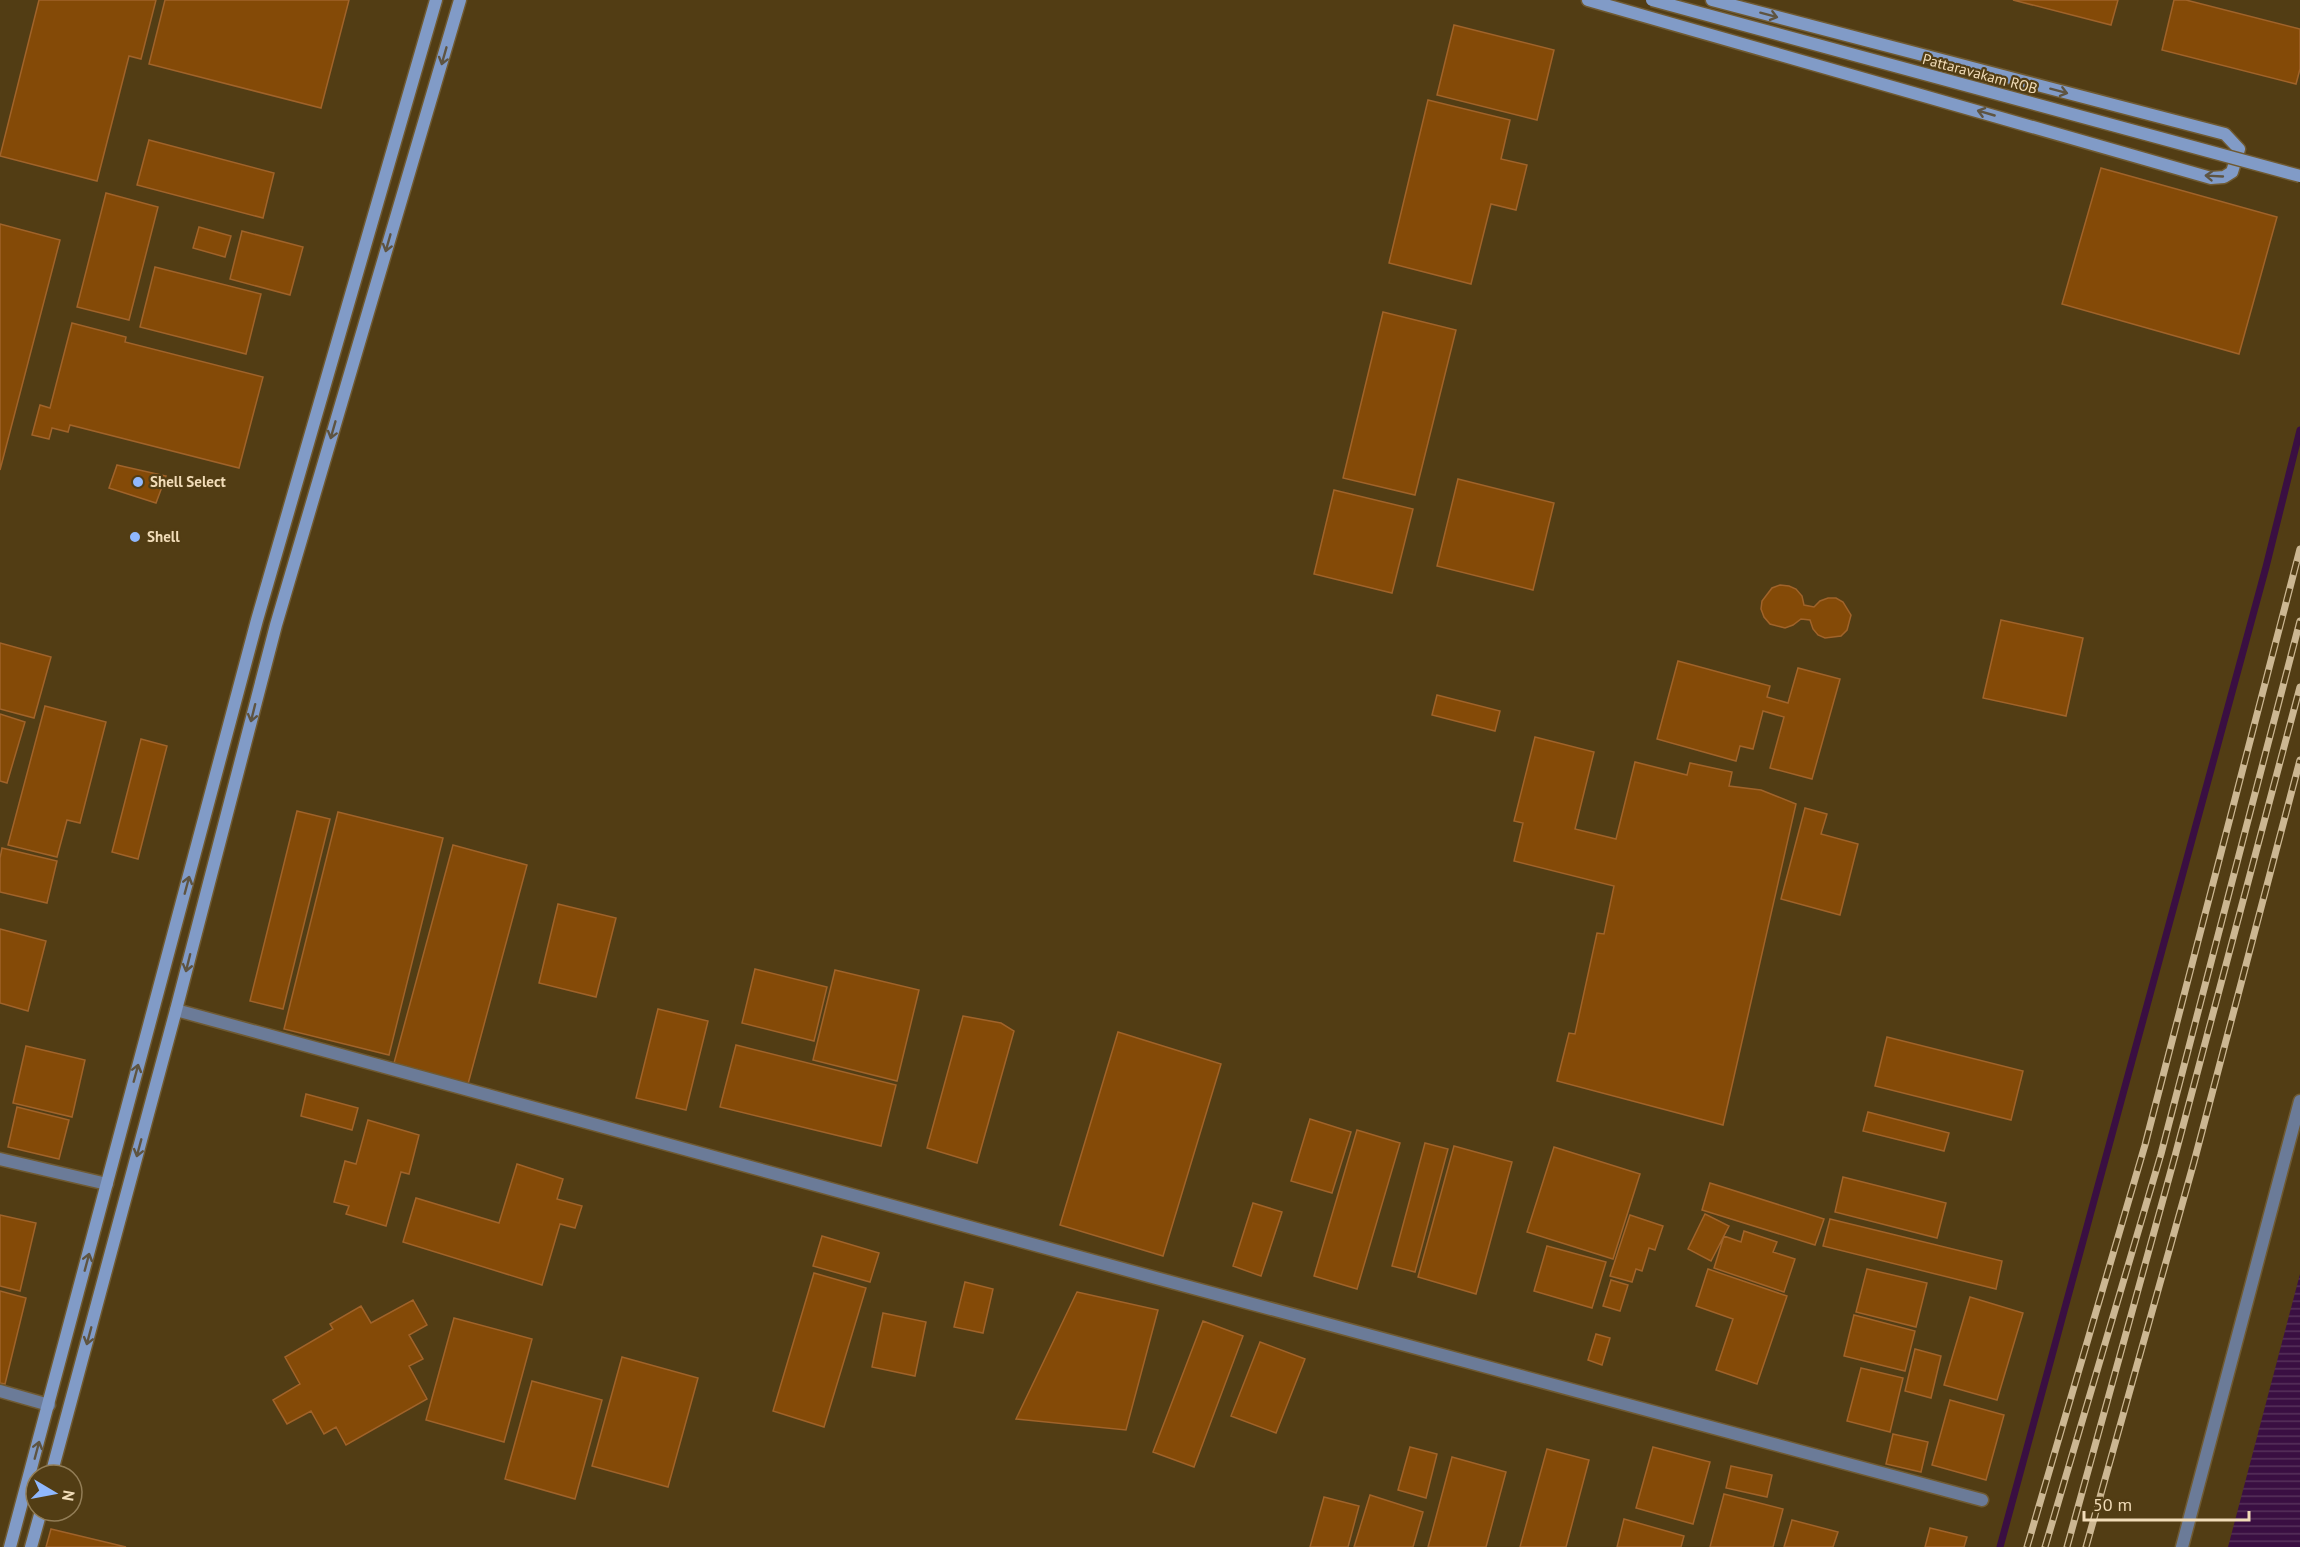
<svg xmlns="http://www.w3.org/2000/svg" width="2300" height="1547" font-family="'PT Sans',sans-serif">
  <defs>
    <pattern id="water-rules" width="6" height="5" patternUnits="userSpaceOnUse" patternTransform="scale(1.5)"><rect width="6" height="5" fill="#3a0f42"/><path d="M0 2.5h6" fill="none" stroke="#57315b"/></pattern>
  </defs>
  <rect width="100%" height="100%" fill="#523d14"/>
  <path fill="url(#water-rules)" d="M2300 1274V1547H2228Z"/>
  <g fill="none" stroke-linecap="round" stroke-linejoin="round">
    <path stroke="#3a0f42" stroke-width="7" d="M2000 1547 2266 567 2300 430"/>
  </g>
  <path fill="#844a07" stroke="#a0632a" stroke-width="1.5" d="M39 0H156L141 59 129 56 97 181 0 156Z
    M165 0H349L321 108 149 64Z
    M2013 0H2118L2111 25Z
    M2174 0H2186L2300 29V69L2296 84 2162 50Z
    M1454 25 1554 50 1537 120 1437 95Z
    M1428 100 1510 120 1501 159 1527 165 1516 210 1491 204 1471 284 1389 263Z
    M149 140 274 173 263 218 137 185Z
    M2101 168 2277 217 2239 354 2062 304Z
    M106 193 158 207 129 320 77 307Z
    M0 224 60 240 0 470Z
    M199 227 231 236 225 257 193 248Z
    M242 231 303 247 290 295 230 279Z
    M155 267 261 294 246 354 140 327Z
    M1383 312 1456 330 1415 495 1343 478Z
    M72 323 126 337 125 342 263 377 239 468 70 425 68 432 52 428 49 439 32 435 40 405 50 408Z
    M117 465 166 476 156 503 109 488Z
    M1458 479 1554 503 1533 590 1437 566Z
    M1334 490 1413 509 1392 593 1314 574Z
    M1780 585 1789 586 1796 589 1802 596 1804 605 1814 607 1820 601 1828 598H1836L1843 602 1851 615 1847 630 1841 636 1825 638 1818 635 1813 629 1810 620 1801 619 1793 625 1785 628 1770 624 1764 617 1761 609 1762 601 1772 588Z
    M2001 620 2083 638 2066 716 1983 698Z
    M0 643 51 657 34 718 0 709Z
    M1678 661 1770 686 1767 697 1788 703 1798 668 1840 679 1812 779 1770 768 1784 717 1763 711 1753 749 1740 746 1736 761 1657 739Z
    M1437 695 1500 711 1495 731 1432 715Z
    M45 706 106 722 80 823 67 820 57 857 8 845Z
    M0 714 25 722 7 783 0 781Z
    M1535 737 1594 752 1575 829 1616 839 1635 762 1687 775 1690 763 1732 772 1729 786 1761 790 1796 804 1723 1125 1557 1081 1569 1033 1575 1034 1597 933 1604 934 1614 886 1514 861 1523 823 1514 821Z
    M141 739 167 746 138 859 112 852Z
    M1805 808 1827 814 1821 834 1858 844 1840 915 1781 899Z
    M297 811 330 819 283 1009 250 1001Z
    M338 812 443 838 389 1055 284 1029Z
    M453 845 527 865 468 1084 394 1063Z
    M2 848 57 861 47 903 0 892V858Z
    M558 904 616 918 596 997 539 983Z
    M0 929 46 941 28 1011 0 1003Z
    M755 969 827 987 814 1041 742 1023Z
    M835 970 919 990 897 1081 813 1060Z
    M658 1009 708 1021 686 1110 636 1098Z
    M963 1016 1001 1023 1014 1031 977 1163 927 1148Z
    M1118 1032 1221 1064 1163 1256 1060 1225Z
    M1887 1037 2023 1071 2011 1120 1875 1086Z
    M736 1045 896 1085 881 1146 720 1107Z
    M26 1046 85 1060 72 1117 13 1103Z
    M306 1094 358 1108 352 1130 301 1116Z
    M17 1107 69 1120 59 1159 8 1147Z
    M1868 1112 1949 1133 1944 1151 1863 1131Z
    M1310 1119 1351 1132 1332 1193 1291 1181Z
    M368 1120 419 1135 409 1174 401 1172 386 1226 346 1214 349 1206 334 1202 345 1161 356 1164Z
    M1357 1130 1400 1143 1357 1289 1314 1276Z
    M1425 1143 1448 1149 1415 1272 1392 1266Z
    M1454 1146 1512 1162 1476 1294 1418 1277Z
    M1554 1147 1640 1174 1613 1259 1527 1232Z
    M517 1164 563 1179 557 1199 582 1206 575 1228 560 1224 542 1285 403 1242 416 1198 499 1223Z
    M1843 1177 1946 1203 1937 1238 1835 1212Z
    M1710 1183 1824 1219 1815 1245 1702 1210Z
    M1253 1203 1282 1212 1261 1276 1233 1266Z
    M1705 1214 1729 1226 1711 1261 1688 1249Z
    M0 1215 36 1223 20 1291 0 1286Z
    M1630 1215 1663 1226 1655 1250 1649 1248 1642 1271 1636 1269 1632 1282 1610 1276Z
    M1830 1219 2002 1261 1996 1289 1823 1246Z
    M1744 1231 1777 1242 1773 1252 1795 1259 1784 1292 1714 1268 1724 1236 1741 1242Z
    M822 1236 879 1253 870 1282 813 1266Z
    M1547 1246 1606 1262 1592 1308 1534 1291Z
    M1708 1269 1787 1296 1757 1384 1716 1370 1733 1319 1696 1306Z
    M1867 1269 1927 1283 1916 1327 1856 1312Z
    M814 1273 866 1288 824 1427 773 1411Z
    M1611 1280 1628 1285 1620 1311 1603 1306Z
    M965 1282 993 1289 983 1333 954 1327Z
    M0 1291 26 1298 5 1384 0 1383Z
    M1077 1292 1158 1310 1126 1430 1016 1419Z
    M1970 1297 2023 1313 1997 1400 1944 1385Z
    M413 1300 427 1325 409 1335 423 1359 409 1366 427 1399 346 1445 336 1427 324 1434 311 1411 287 1424 273 1400 300 1384 285 1357 333 1329 330 1324 361 1306 371 1323Z
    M883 1313 926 1322 915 1376 872 1367Z
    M1854 1315 1915 1331 1905 1371 1844 1356Z
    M454 1318 532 1339 504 1442 426 1420Z
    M1203 1321 1243 1336 1194 1467 1153 1452Z
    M1596 1334 1610 1338 1602 1365 1588 1360Z
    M1260 1342 1305 1359 1276 1433 1231 1416Z
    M1915 1349 1941 1356 1931 1398 1905 1391Z
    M622 1357 698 1378 668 1487 592 1466Z
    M1861 1368 1903 1378 1890 1432 1847 1421Z
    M532 1381 602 1400 575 1499 505 1479Z
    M1950 1400 2004 1415 1986 1480 1932 1465Z
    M1893 1434 1928 1442 1921 1472 1886 1464Z
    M1410 1447 1437 1454 1426 1498 1398 1490Z
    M1653 1447 1710 1462 1693 1524 1636 1508Z
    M1547 1449 1589 1460 1566 1547H1520Z
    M1452 1457 1506 1472 1486 1547H1428Z
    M1731 1466 1772 1475 1767 1497 1726 1488Z
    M1724 1494 1783 1509 1773 1547H1710Z
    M1370 1495 1423 1512 1413 1547H1354Z
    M1324 1497 1359 1506 1348 1547H1310Z
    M1624 1519 1684 1536 1681 1547H1617Z
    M1792 1520 1838 1532 1833 1547H1784Z
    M1930 1528 1967 1537 1964 1547H1925Z
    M51 1529 126 1547H46Z"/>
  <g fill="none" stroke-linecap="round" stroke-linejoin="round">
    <defs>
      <path id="street" d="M176 1010 1156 1278 1982 1500
        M0 1159 107 1184
        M0 1391 49 1405
        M2182 1547 2300 1101"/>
      <path id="secondary" d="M1588 0 2211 178 2224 177 2232 172 2239 149 2225 134 1712 0
        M51 1475 176 1010 276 625 460 0
        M10 1547 257 620 436 0
        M31 1547 41 1511"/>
    </defs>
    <use href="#street" stroke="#6f5a32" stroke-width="15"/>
    <use href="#secondary" stroke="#6f5a32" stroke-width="15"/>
    <use href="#street" stroke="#6b7b98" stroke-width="12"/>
    <use href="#secondary" stroke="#819bc7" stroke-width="12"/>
    <defs>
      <path id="rail" d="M2027 1547 2145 1145 2300 549
        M2045 1547 2161 1154 2300 621
        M2067 1547 2175 1156 2300 687
        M2086 1547 2194 1162 2300 760"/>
    </defs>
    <use href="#rail" stroke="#ccb792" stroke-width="7"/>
    <use href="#rail" stroke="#523d14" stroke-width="4.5" stroke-dasharray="14" stroke-linecap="butt"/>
    <defs>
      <path id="secondary-bridge" d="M1652 0 2300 176"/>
    </defs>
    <use href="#secondary-bridge" stroke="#6f5a32" stroke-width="15" stroke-linecap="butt"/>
    <use href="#secondary-bridge" stroke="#819bc7" stroke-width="12"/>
  </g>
  <defs><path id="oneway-shaft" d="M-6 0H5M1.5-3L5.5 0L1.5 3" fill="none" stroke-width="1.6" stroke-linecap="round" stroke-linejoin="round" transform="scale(1.5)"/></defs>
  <g stroke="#5e5441">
    <use href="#oneway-shaft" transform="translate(1769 15) rotate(15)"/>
    <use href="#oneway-shaft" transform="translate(444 56) rotate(106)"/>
    <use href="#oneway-shaft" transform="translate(2059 91) rotate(15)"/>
    <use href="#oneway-shaft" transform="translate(1986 113) rotate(-164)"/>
    <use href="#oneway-shaft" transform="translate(2214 176) rotate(-177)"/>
    <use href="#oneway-shaft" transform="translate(388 243) rotate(106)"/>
    <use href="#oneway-shaft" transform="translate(333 430) rotate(106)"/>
    <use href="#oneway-shaft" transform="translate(253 713) rotate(104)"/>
    <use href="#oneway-shaft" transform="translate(187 885) rotate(-75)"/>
    <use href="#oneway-shaft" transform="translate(188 963) rotate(104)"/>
    <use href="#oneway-shaft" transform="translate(136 1073) rotate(-75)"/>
    <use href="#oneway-shaft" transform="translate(139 1148) rotate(105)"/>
    <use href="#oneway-shaft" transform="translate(87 1262) rotate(-75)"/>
    <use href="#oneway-shaft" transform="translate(89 1336) rotate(105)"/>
    <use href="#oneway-shaft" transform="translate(37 1450) rotate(-75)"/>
  </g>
  <g fill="#90b8fd" stroke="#523d14" stroke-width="2">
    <circle cx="138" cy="482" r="6"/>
    <circle cx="135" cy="537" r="6"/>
  </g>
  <g text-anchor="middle" stroke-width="4.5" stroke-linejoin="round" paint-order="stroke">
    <g font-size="15" fill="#f1dcb8" stroke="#523d14">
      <text transform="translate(1980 74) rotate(15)" y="5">Pattaravakam ROB</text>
    </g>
    <g font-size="15" font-weight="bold" fill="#f1dcb8" stroke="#523d14" text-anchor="start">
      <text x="150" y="487">Shell Select</text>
      <text x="147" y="542">Shell</text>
    </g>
  </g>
  <g transform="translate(54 1493) rotate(100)"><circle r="28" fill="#523d14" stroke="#927d56" stroke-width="1.5"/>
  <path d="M0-4.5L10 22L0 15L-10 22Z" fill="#90b8fd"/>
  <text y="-9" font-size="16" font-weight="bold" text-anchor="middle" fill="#f1dcb8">N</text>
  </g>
  <path d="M2084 1511v9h165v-9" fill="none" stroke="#f1dcb8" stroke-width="3"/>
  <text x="2093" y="1511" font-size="18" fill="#f1dcb8" stroke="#523d14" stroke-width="4.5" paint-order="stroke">50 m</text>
</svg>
